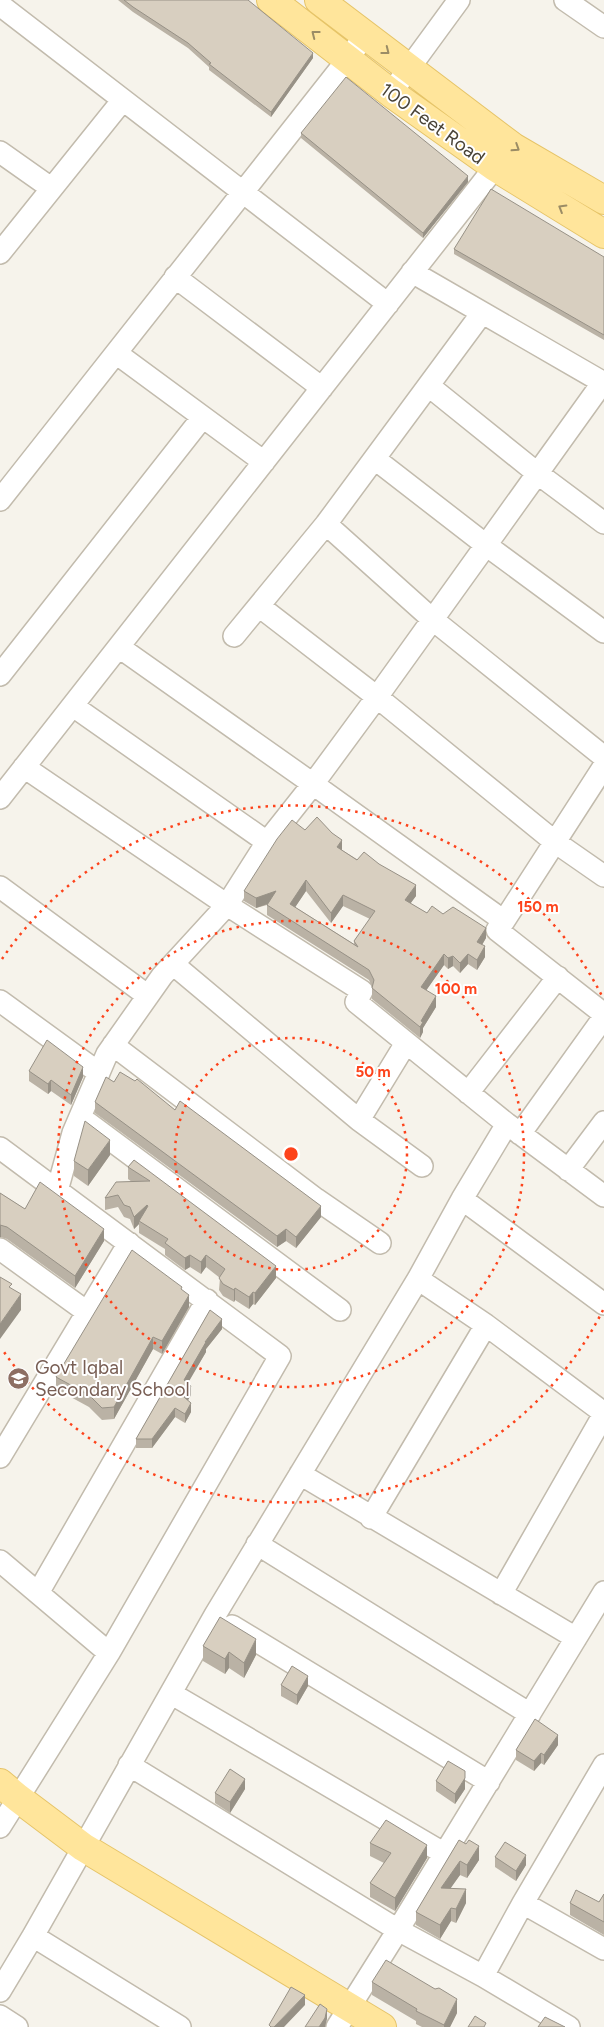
<svg xmlns="http://www.w3.org/2000/svg" width="604" height="2027" font-family="Figtree,sans-serif">
  <rect width="100%" height="100%" fill="#f6f3eb"/>
  <g fill="none" stroke-linecap="round" stroke-linejoin="round">
    <defs>
      <path id="minor" d="M565 0 604 27
        M0 5 388 304
        M391 93 459 0
        M0 152 51 188
        M0 253 122 101
        M412 272 604 383
        M175 277 322 388
        M116 353 264 462
        M429 386 537 473 604 523
        M375 459 486 545 604 632
        M0 500 348 59 365 35
        M326 524 432 619 604 757
        M259 606 377 697 555 842 604 876
        M234 636 326 524 482 313
        M119 647 313 784 504 921 497 930 604 1014
        M0 675 202 418
        M73 706 267 842
        M24 767 227 905 362 991 356 1002 507 1124 604 1196
        M0 798 495 167
        M0 887 148 996
        M504 921 604 766
        M173 964 359 1120 406 1043
        M0 1001 99 1073
        M113 1045 316 1199 380 1243
        M468 1093 558 977
        M359 1120 422 1166
        M88 1123 340 1310
        M520 1134 604 1017
        M0 1148 280 1356 109 1653 0 1827
        M568 1170 604 1122
        M57 1191 73 1133 107 1054 162 976 227 905 267 842 313 784 377 697 603 382
        M462 1199 604 1304
        M0 1249 87 1312
        M418 1279 486 1325 604 1413
        M0 1457 129 1243
        M300 1474 576 1638
        M371 1518 486 1325
        M257 1544 530 1714
        M0 1561 109 1653
        M38 1593 207 1300
        M501 1594 604 1414
        M232 1626 489 1782
        M172 1694 445 1854
        M129 1765 398 1930 483 1976 569 2027
        M523 1903 604 1949
        M33 1936 180 2027
        M483 1976 523 1903 604 1765
        M0 1991 33 1936 215 1615 418 1279 462 1199 507 1124
        M0 2016 17 2027
        M337 2027 398 1930 604 1592"/>
      <path id="major" d="M271 0 391 93 495 167 604 234
        M319 0 513 147 604 200
        M0 1783 18 1798 83 1847 382 2027"/>
    </defs>
    <use href="#minor" stroke="#c2bbad" stroke-width="24"/>
    <use href="#major" stroke="#e6c468" stroke-width="30"/>
    <use href="#minor" stroke="#fff" stroke-width="21"/>
    <use href="#major" stroke="#ffe59b" stroke-width="28"/>
  </g>
  <path fill="#bab2a5" fill-rule="evenodd" d="M118 0H248L313 58 271 117 209 70V67L188 48 133 12Z
    M301 133 468 182 423 238 301 138Z
    M454 249 604 257V340L454 254Z
    M305 830 342 850 416 896 410 903 427 913 443 914 486 938 482 945 485 957 477 970 468 964 460 973 453 966 448 969 444 965 426 990 436 1007 423 1028V1032L420 1038 372 999V987L369 980 267 915V905L256 908 244 901V891ZM306 891 331 923 343 906 370 919 354 941V944L295 907Z
    M29 1071 83 1077 71 1105 51 1091 48 1094 29 1081Z
    M95 1102 175 1110 321 1217 296 1248 286 1241 277 1247 95 1113Z
    M110 1155 88 1186 74 1176V1161Z
    M134 1160 276 1278 255 1305 253 1304 249 1309 235 1300 234 1302 223 1296 219 1290 220 1278 206 1267 201 1274 190 1267 185 1270 165 1255V1249L139 1233V1224L134 1229 130 1219 124 1217 118 1207 105 1210V1198L132 1182 128 1179V1167Z
    M0 1193 25 1209 104 1241 75 1288 7 1239 1 1237Z
    M182 1290 189 1307 162 1354 153 1349 114 1419 102 1420 89 1407 56 1389V1377Z
    M210 1310 222 1329 206 1349V1352L187 1383 191 1395 188 1400 191 1412 185 1423 175 1417 152 1448H136V1439Z
    M203 1646 256 1655 244 1678 229 1668 225 1674 203 1661Z
    M281 1685 308 1686 297 1705 281 1696Z
    M558 1745 544 1765 541 1763 534 1771 516 1760V1750Z
    M436 1781 465 1789 455 1804 436 1791Z
    M245 1789 230 1813 215 1803V1793Z
    M459 1840 479 1860 467 1878 460 1875 450 1888 466 1903 456 1923 451 1921 440 1939 416 1925V1912Z
    M370 1843 427 1858 395 1911 370 1897V1883L384 1863 370 1856Z
    M495 1857 526 1865 516 1881 495 1867Z
    M604 1894V1935L570 1915V1903L599 1902Z
    M372 1982 457 2013 450 2027H422L416 2024V2021L372 1995Z"/>
  <path fill="#979186" d="M313 53V58L271 117V112Z
    M468 176V182L423 238V233Z
    M342 840V851L337 847Z
    M306 880V891L290 915V904Z
    M416 885V896L405 911V900Z
    M276 891V901L256 908V898Z
    M343 895V906L331 923V913Z
    M486 928V938L477 953V942Z
    M485 946V957L477 970V960Z
    M444 954V965L421 998V987Z
    M468 954V964L460 973V963Z
    M453 956V966L448 969V958Z
    M436 996V1007L423 1028V1032L420 1038V1027L421 1021Z
    M83 1067V1077L71 1105V1095Z
    M51 1080V1091L48 1094V1084Z
    M110 1140V1155L88 1186V1170Z
    M147 1205V1217L139 1221V1224L134 1229V1217Z
    M321 1206V1217L296 1248V1237Z
    M0 1225H1V1237H0Z
    M104 1229V1241L75 1288V1276Z
    M286 1229V1241L277 1247V1236Z
    M190 1255V1267L185 1270V1258Z
    M206 1255V1267L201 1274V1262Z
    M276 1266V1278L255 1305V1293Z
    M235 1288V1300L234 1302V1290Z
    M253 1292V1304L249 1309V1297Z
    M21 1294V1310L0 1339V1324Z
    M189 1295V1307L162 1354V1341Z
    M222 1319V1329L206 1349V1352L184 1390V1380L205 1342Z
    M153 1337V1349L114 1419V1407Z
    M191 1386V1395L184 1407V1397Z
    M191 1403V1412L185 1423V1414Z
    M175 1408V1417L152 1448V1439Z
    M256 1639V1655L244 1678V1663Z
    M229 1652V1668L225 1674V1659Z
    M308 1676V1686L297 1705V1695Z
    M558 1735V1745L544 1765V1755Z
    M541 1753V1763L534 1771V1761Z
    M465 1778V1789L455 1804V1794Z
    M245 1779V1789L230 1813V1802Z
    M427 1845V1858L395 1911V1898Z
    M479 1846V1860L467 1878V1865Z
    M526 1855V1865L516 1881V1871Z
    M460 1861V1875L441 1902V1888Z
    M466 1889V1903L456 1923V1909Z
    M451 1908V1921L440 1939V1925Z
    M305 1995V2005L284 2027H274Z
    M457 1999V2013L450 2027H444V2025Z
    M327 2009V2019L325 2027H319Z"/>
  <path fill="#d8cfc0" stroke="#979186" fill-rule="evenodd" d="M124 0H248L313 53 271 112 209 64 211 63 188 43 133 7Z
    M346 77 468 176 423 233 301 133Z
    M491 189 604 257V335L454 249Z
    M317 817 332 833 342 840 337 847 357 860 364 852 379 864 416 885 405 900 427 913 432 906 443 914 453 907 486 928 477 942 485 946 477 960 468 954 460 963 453 956 448 958 444 954 421 987 436 996 421 1021 423 1022 420 1027 372 988 374 980 369 970 267 905 276 891 256 898 244 891 277 839 292 820 305 830ZM306 880 331 913 343 895 375 911 354 941 358 947 290 904Z
    M47 1040 83 1067 71 1095 51 1080 48 1084 29 1071Z
    M120 1072 135 1081 137 1079 175 1110 180 1101 321 1206 296 1237 286 1229 277 1236 95 1102 106 1077 114 1082Z
    M85 1121 110 1140 88 1170 74 1161Z
    M134 1160 276 1266 255 1293 253 1292 249 1297 235 1288 234 1290 223 1284 219 1278 225 1269 206 1255 201 1262 190 1255 185 1258 165 1243 168 1239 139 1221 148 1206 147 1205 134 1217 130 1207 124 1205 118 1195 105 1198 116 1182 150 1181 128 1167Z
    M40 1182 104 1229 75 1276 7 1227 0 1225V1193L25 1209Z
    M132 1250 182 1287 181 1289 189 1295 162 1341 153 1337 114 1407 102 1408 89 1395 56 1377Z
    M0 1277 12 1284 9 1287 21 1294 0 1324Z
    M210 1310 222 1319 205 1342H206L184 1380 191 1386 184 1397 191 1403 185 1414 175 1408 152 1439H136Z
    M220 1617 256 1639 244 1663 229 1652 225 1659 203 1646Z
    M292 1666 308 1676 297 1695 281 1685Z
    M535 1719 558 1735 544 1755 541 1753 534 1761 516 1750Z
    M448 1761 465 1771V1778L455 1794 436 1781Z
    M230 1769 245 1779 230 1802 215 1793Z
    M386 1820 427 1845 395 1898 370 1883 391 1853 370 1843Z
    M459 1840 466 1844 469 1840 479 1846 467 1865 460 1861 441 1888 466 1889 456 1909 451 1908 440 1925 416 1912Z
    M505 1842 526 1855 516 1871 495 1857Z
    M576 1890 599 1902 604 1894V1922L570 1903Z
    M386 1960 435 1989 439 1988 457 1999 444 2025 416 2011 417 2009 372 1982Z
    M291 1987 305 1995 274 2027H271L269 2025Z
    M320 2004 327 2009 325 2018 319 2027H305Z
    M475 2016 486 2023 484 2027H468Z
    M545 2017 565 2027H538Z"/>
  <defs><path id="oneway-chevron" d="M-2-3.5L2.5 0L-2 3.5" fill="none" stroke-width="1.6" stroke-linecap="round" stroke-linejoin="round" transform="scale(1.25)"/></defs>
  <g stroke="#9b8c65">
    <use href="#oneway-chevron" transform="translate(315 34) rotate(-142)"/>
    <use href="#oneway-chevron" transform="translate(386 51) rotate(38)"/>
    <use href="#oneway-chevron" transform="translate(516 148) rotate(33)"/>
    <use href="#oneway-chevron" transform="translate(562 208) rotate(-149)"/>
  </g>
  <g fill="none" stroke="#fd431b" stroke-width="2.5" stroke-dasharray="2.5 5">
    <circle cx="291" cy="1154" r="116"/>
    <circle cx="291" cy="1154" r="233"/>
    <path d="M603 1310A349 349 0 0 1 2 1349M2 959A349 349 0 0 1 603 998"/>
  </g>
  <defs>
    <symbol id="university-disc" viewBox="-11 -11 22 22"><circle r="9.5" fill="#8d6e63" stroke="#fff"/><path d="M0-5L7-2L0 1L-7-2ZM-4 1L0 2.5L4 1V4Q0 6-4 4Z" fill="#fff"/></symbol>
  </defs>
  <g fill-rule="evenodd">
    <use href="#university-disc" x="6" y="1366" width="25" height="25"/>
  </g>
  <g text-anchor="middle" stroke-width="4" stroke-linejoin="round" paint-order="stroke">
    <g font-size="19" fill="#4a4438" stroke="#fff">
      <text transform="translate(433 123) rotate(36)" y="7">100 Feet Road</text>
    </g>
    <g font-size="19" fill="#785e54" stroke="#fff" text-anchor="start">
      <text x="35" y="1374">Govt Iqbal<tspan x="35" dy="22">Secondary School</tspan></text>
    </g>
  </g>
  <circle cx="291" cy="1154" r="8" fill="#fd431b" stroke="#fff" stroke-width="2.5"/>
  <g font-size="15" text-anchor="middle" font-weight="bold" fill="#fd431b" stroke="#fff" stroke-width="4" stroke-linejoin="round" paint-order="stroke">
    <text x="538" y="912">150 m</text>
    <text x="456" y="994">100 m</text>
    <text x="373" y="1077">50 m</text>
  </g>
</svg>
